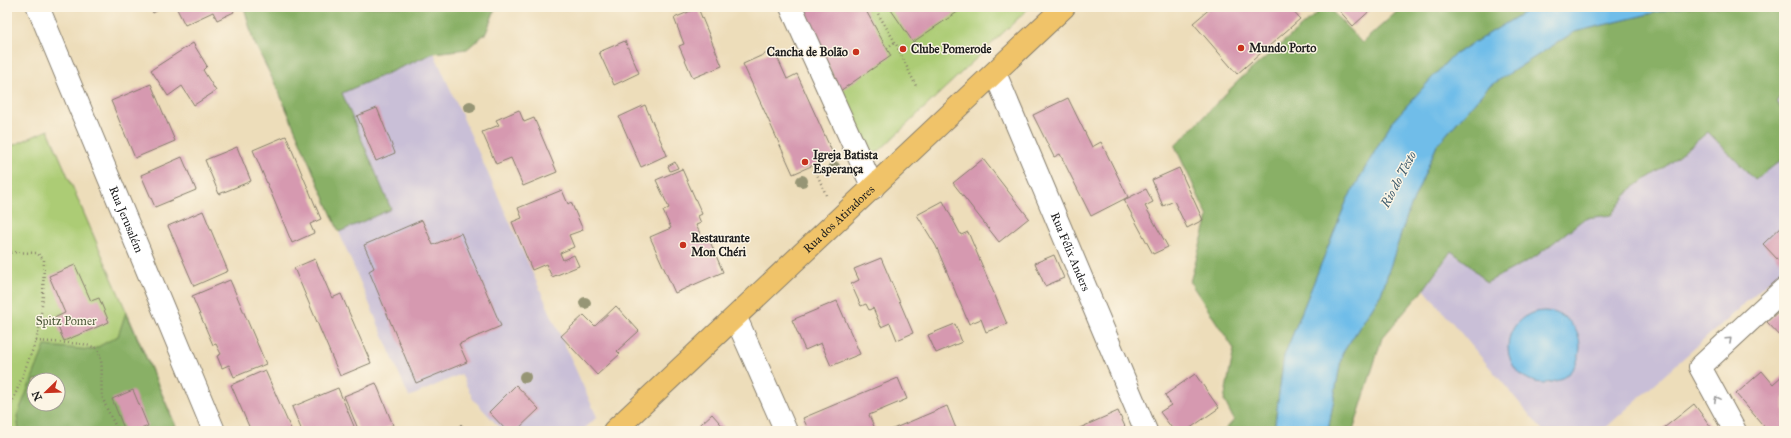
<svg xmlns="http://www.w3.org/2000/svg" width="1791" height="438" font-family="'IM FELL Great Primer',serif">
  <rect width="100%" height="100%" fill="#fcf5e5"/>
  <filter id="ink" filterUnits="userSpaceOnUse"><feTurbulence type="fractalNoise" baseFrequency=".025" numOctaves="2"/><feDisplacementMap in="SourceGraphic" scale="8" xChannelSelector="R" yChannelSelector="G"/><feConvolveMatrix kernelMatrix="1 2 1 2 8 2 1 2 1" color-interpolation-filters="sRGB"/></filter>
  <filter id="wash" filterUnits="userSpaceOnUse"><feTurbulence type="fractalNoise" baseFrequency=".012" numOctaves="4" result="noise"/><feDisplacementMap in="SourceGraphic" scale="16" xChannelSelector="R" yChannelSelector="G"/><feGaussianBlur stdDeviation="0.9" result="paint"/><feColorMatrix in="noise" values="0 0 0 0 0 0 0 0 0 0 0 0 0 0 0 0 0 1.4 0 .05"/><feComposite in="paint" operator="in"/></filter>
  <g filter="url(#wash)">
    <rect width="100%" height="100%" fill="#edddba"/>
    <path fill="#c9bfd7" d="M434 53 597 417 582 431H503L473 399 461 374 409 397 339 232 391 209 341 93Z
      M1784 94V113L1776 101Z
      M1708 132 1755 179 1784 158V268L1602 431H1543L1424 289 1451 251 1470 265 1486 283 1535 257 1585 218 1611 215 1631 189 1666 166Z"/>
    <path fill="#accc74" stroke="#647448" fill-rule="evenodd" d="M800 7H1030L878 152 872 153 867 150Z
      M48 130 178 431H7V148ZM34 380H58V404H34Z"/>
    <path fill="#89b066" stroke="#526641" fill-rule="evenodd" d="M244 7H496L486 33 467 49 434 53 342 93 391 209 339 232 278 90 253 40Z
      M1324 7H1328L1362 43 1402 7H1533L1452 56 1391 123 1347 200 1284 356 1274 431H1224L1234 420 1224 400 1234 349 1190 282 1208 217 1175 146 1239 80Z
      M1686 7H1784V94L1776 101 1784 113V158L1755 180 1708 132 1666 166 1631 189 1611 215 1585 218 1535 257 1486 283 1470 265 1451 251 1424 289 1382 338 1353 431H1328L1342 354 1381 294 1408 213 1437 145 1488 87 1574 32 1670 9Z
      M126 312 178 431H19L17 416 45 346 92 350 118 336ZM34 380H58V404H34Z"/>
    <path fill="#6fbde9" stroke="#466c82" d="M1533 7H1686L1670 9 1574 32 1488 87 1437 145 1408 213 1381 294 1342 354 1328 431H1274L1284 356 1347 200 1391 123 1452 56Z
      M1508 347a36 36 0 1 1 72 0a36 36 0 1 1-72 0Z"/>
    <g id="blocks">
      <path fill="#d699b0" d="M150 7H164L153 13Z
        M176 7H232L234 12 217 20 213 12 185 25Z
        M802 7H864L891 56 840 91Z
        M889 7H965L913 42Z
        M1212 7H1289L1300 19 1237 74 1193 23Z
        M1336 7H1374L1353 26Z
        M698 8 722 66 693 78 679 46 684 44 674 18Z
        M625 41 639 73 614 85 599 52Z
        M193 43 207 66 203 70 216 91 194 105 182 86 168 96 151 70Z
        M774 50 787 79 797 74 834 156 793 174 743 64Z
        M151 84 175 141 135 158 111 101Z
        M1068 98 1092 147 1101 142 1128 197 1091 216 1060 154 1054 157 1033 115Z
        M645 105 667 155 641 167 619 117Z
        M377 108 395 153 376 161 357 116Z
        M519 110 524 122 534 118 557 172 523 186 511 158 496 164 482 132 499 125 496 120Z
        M286 136 321 219 310 224 314 233 292 243 253 150Z
        M237 147 251 181 219 194 205 160Z
        M182 157 196 190 155 207 141 175Z
        M983 159 1029 218 999 242 953 183Z
        M675 162 678 168 670 171 668 166Z
        M1179 168 1203 220 1187 228 1174 201 1163 206 1152 180Z
        M682 169 702 214 698 216 701 223 696 225 704 242 709 239 723 272 675 293 650 237 671 228 663 211 669 208 656 180Z
        M1146 189 1153 202 1145 206 1168 247 1153 254 1124 200Z
        M562 190 568 204 571 202 583 230 569 235 574 247 560 253 563 260 574 255 579 266 552 277 546 264 532 270 512 222 522 218 518 208Z
        M943 201 961 235 968 232 1007 324 986 332 981 319 969 324 936 246 917 215Z
        M203 211 228 271 194 286 168 226Z
        M422 220 433 245 461 233 501 326 459 344 467 362 416 383 369 271 374 268 364 245Z
        M1784 224V257L1779 261 1763 244Z
        M1054 255 1064 278 1045 286 1035 263Z
        M881 258 913 333 897 340 890 323 881 327 873 308 869 310 866 304 861 306 851 284 859 280 854 269Z
        M315 259 332 298 341 294 371 363 340 376 294 268Z
        M75 265 91 301 99 298 109 322 64 341 54 318 65 313 49 276Z
        M230 280 266 364 234 377 229 365 222 368 217 356 221 354 216 344 213 345 192 296Z
        M837 301 860 354 831 366 821 343 805 350 792 320Z
        M616 306 639 331 617 351 620 354 597 375 561 336 584 315 595 326Z
        M1783 307 1784 309V340L1767 322Z
        M955 324 962 342 936 353 928 335Z
        M265 370 291 429 286 431H251L231 385Z
        M1762 371 1773 384 1784 374V431H1768L1736 394Z
        M1195 374 1219 408 1186 431H1174L1160 412 1171 405 1165 395Z
        M898 378 907 399 869 415 876 431H809L803 418Z
        M376 383 393 425 379 431H359L344 396Z
        M516 385 539 409 516 431H507L489 412Z
        M338 388 356 431H302L292 407Z
        M133 390 148 426 136 431H125L112 399Z
        M1694 404 1714 431H1660Z
        M947 406 957 431H888Z
        M1118 411 1127 431H1073Z
        M712 414 727 431H693Z
        M461 424 468 431H454Z"/>
    </g>
  </g>
  <g filter="url(#ink)">
    <use href="#blocks" fill-opacity="0" stroke="#847c6b" stroke-width="1"/>
    <g fill="none" stroke-linecap="round" stroke-linejoin="round">
      <defs>
        <g id="minor">
          <path id="s1" d="M38 7 214 431"/>
          <path d="M791 7 873 188"/>
          <path id="s2" d="M995 73 1146 431"/>
          <path d="M736 318 786 431"/>
          <path d="M1735 431 1700 367 1784 289"/>
        </g>
        <g id="primary">
          <path id="s3" d="M614 431 1064 7"/>
        </g>
      </defs>
      <use href="#minor" stroke="#847c6b" stroke-width="24"/>
      <use href="#primary" stroke="#847c6b" stroke-width="24"/>
      <path stroke="#847c6b" stroke-width="2.5" stroke-dasharray="1 3" stroke-linecap="butt" d="M874 7 895 42 916 86
        M887 48 895 42
        M816 172 827 197
        M7 252 37 253 44 260 43 295 40 324 36 341 8 413V431
        M36 341 83 344 97 348C105 363 100 378 102 394 104 406 113 420 118 431"/>
      <use href="#minor" stroke="#fff" stroke-width="22"/>
      <use href="#primary" stroke="#f0c369" stroke-width="22"/>
    </g>
    <g fill="#969574">
      <circle cx="470" cy="107" r="6"/>
      <circle cx="834" cy="167" r="6"/>
      <circle cx="802" cy="181" r="6"/>
      <circle cx="585" cy="303" r="6"/>
      <circle cx="525" cy="377" r="6"/>
    </g>
    <defs><path id="oneway-chevron" d="M-2-3.5L2.5 0L-2 3.5" fill="none" stroke-width="1.6" stroke-linecap="round" stroke-linejoin="round"/></defs>
    <g stroke="#999">
      <use href="#oneway-chevron" transform="translate(1729 340) rotate(-43)"/>
      <use href="#oneway-chevron" transform="translate(1717 399) rotate(-118)"/>
    </g>
  </g>
  <g fill="#c8321e" stroke="#fcf5e5" stroke-width="1.5">
    <circle cx="1241" cy="48" r="4"/>
    <circle cx="903" cy="49" r="4"/>
    <circle cx="856" cy="52" r="4"/>
    <circle cx="805" cy="162" r="4"/>
    <circle cx="683" cy="245" r="4"/>
  </g>
  <g text-anchor="middle" stroke-width="3" stroke-linejoin="round" paint-order="stroke">
    <g font-size="12" font-weight="bold" fill="#1c1c1c" stroke="#fcf5e5" text-anchor="start">
      <text x="1249" y="52">Mundo Porto</text>
      <text x="911" y="53">Clube Pomerode</text>
      <text x="848" y="56" text-anchor="end">Cancha de Bolão</text>
      <text x="813" y="159">Igreja Batista<tspan x="813" dy="14">Esperança</tspan></text>
      <text x="691" y="242">Restaurante<tspan x="691" dy="14">Mon Chéri</tspan></text>
    </g>
    <g font-size="12" fill="#1c1c1c" stroke="#fcf5e5">
      <text dy="4" stroke="none"><textPath href="#s1" startOffset="230">Rua Jerusalém</textPath></text>
      <text dy="4" stroke="none"><textPath href="#s3" startOffset="309">Rua dos Atiradores</textPath></text>
      <text dy="4" stroke="none"><textPath href="#s2" startOffset="194">Rua Félix Anders</textPath></text>
    </g>
    <g font-size="12" fill="#4e5a3b" stroke="#fcf5e5">
      <text x="66" y="325">Spitz Pomer</text>
    </g>
    <g font-size="13" font-style="italic" fill="#3d5c6e" stroke="#fcf5e5">
      <text transform="translate(1398 179) rotate(-62)" y="5">Rio do Testo</text>
    </g>
  </g>
  <rect width="1791" height="438" fill="none" stroke="#fcf5e5" stroke-width="24"/>
  <g transform="translate(46 392) rotate(247)"><circle r="19" fill="#fcf5e5" stroke="#a29e95"/>
  <path d="M0-3L7 15L0 10L-7 15Z" fill="#c8321e"/>
  <text y="-6" font-size="11" font-weight="bold" text-anchor="middle" fill="#1c1c1c">N</text>
  </g>
</svg>
